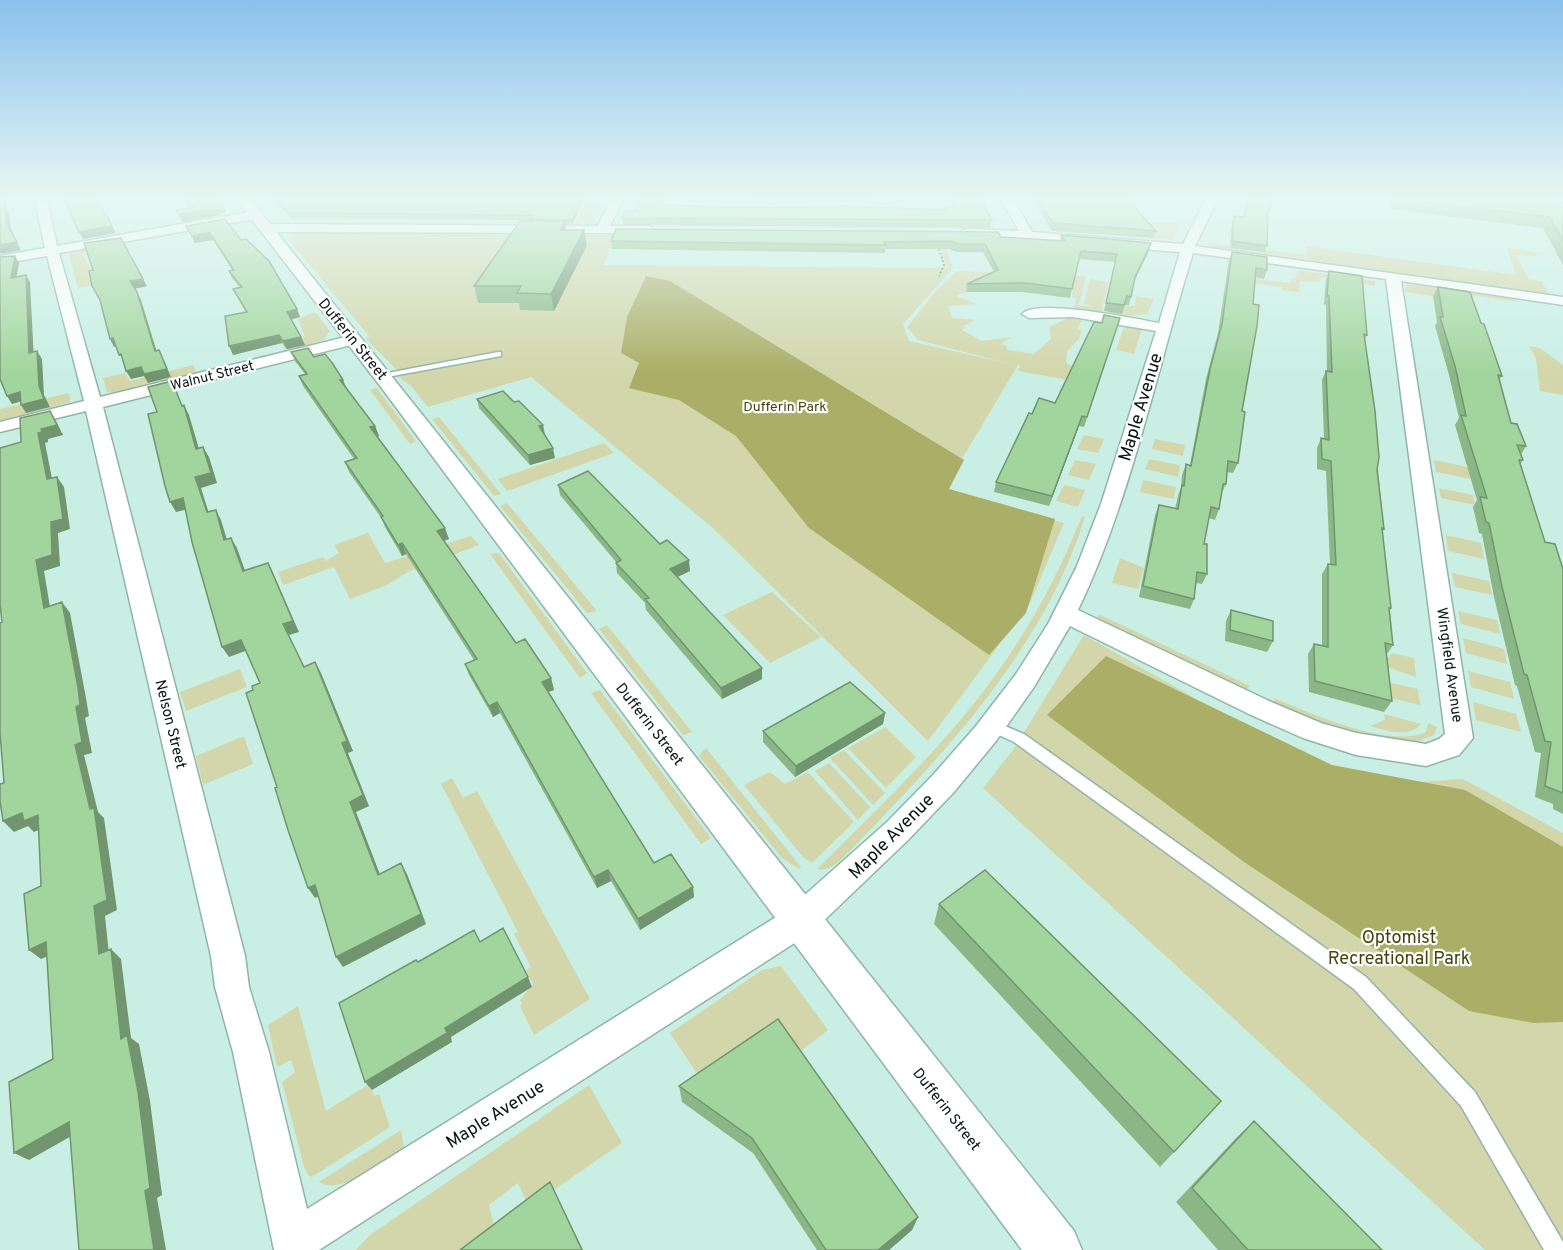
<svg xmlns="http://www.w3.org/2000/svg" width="1563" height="1250" font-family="Overpass,sans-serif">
  <rect width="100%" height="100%" fill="#c9efe4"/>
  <path fill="#d3d6aa" d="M677 199H923L924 203 677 200Z
    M582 205H603L594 223 584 226H561L564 221 576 220 580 215 577 214Z
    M1145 223H1179L1173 240 1138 237Z
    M309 233 614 235 604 265 946 268 939 239 945 246 953 268 903 324 909 341 1010 364 918 340 907 327 936 291 957 271 1086 276 1079 305 1097 307 1084 304 1090 279 1109 282 1101 312 1074 308 1076 298 1072 297 1073 289 1045 286 977 287 956 296 977 304 948 306 952 318 976 320 963 326 965 328 962 330 982 341 1011 337 1001 344 1007 346V350L1034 354 1051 339 1049 327 1068 318H1083L1077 329 1082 330 1079 339 1067 351 1066 363 1074 367 1069 380 1018 371 1020 366 1018 365 944 489 1064 523 1030 603 928 741 714 529 531 377 428 407 411 386 399 377 402 376 398 371 365 338 370 337 287 238Z
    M113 243 115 248 83 254 90 268 93 285 78 288 68 252Z
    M1210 243 1306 255V261L1213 248 1208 247Z
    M1306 246 1516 275 1507 248 1563 256 1534 253 1540 257 1516 255 1529 279 1542 282 1548 293 1542 295 1307 261Z
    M1297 270 1375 281V286L1320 277 1319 282 1300 281 1299 292 1282 290V287L1254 283 1255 272 1260 273V280L1290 283 1292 278H1296Z
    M1407 285H1418L1509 298 1522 302 1458 294C1442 300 1421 294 1404 292Z
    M1136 296 1154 299 1147 314 1132 316 1107 312 1110 304 1135 306Z
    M315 312 330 331 324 339H327L286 352 282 343 305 337 298 319Z
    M1125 324 1142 329 1134 354 1116 350Z
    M1529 346 1540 348 1563 365V395L1540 391 1536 358Z
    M193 365 197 373 116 392H107L103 378 125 373 130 381Z
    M377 388 416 441 410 444 370 390Z
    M69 393 70 402 0 422V409Z
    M439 417 501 494 494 496 432 419Z
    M1084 435 1104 439 1098 453 1077 449Z
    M1155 439 1185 445 1183 456 1152 449Z
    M604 443 614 453 507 491 498 479Z
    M1149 459 1180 465 1178 477 1145 469Z
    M1075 460 1096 464 1089 480 1068 475Z
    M1434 460 1468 467 1516 488 1436 472Z
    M1143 480 1176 487 1174 499 1140 492Z
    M1064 485 1085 490 1078 507 1056 501Z
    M1439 488 1473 495 1475 505 1441 498Z
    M507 503 597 611 587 613 500 506Z
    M1082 516 1085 517C1043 652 940 758 843 858 836 864 827 872 817 869 866 820 917 772 962 718 1013 658 1053 589 1082 516Z
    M368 533 385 563 471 536 479 545 408 572 387 585 350 599 334 567 283 585 278 572 323 557 326 561 339 553 334 545Z
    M1446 535 1481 543 1484 559 1448 551Z
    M499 553 587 673 580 678 490 554Z
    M1120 558 1144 568 1138 589 1112 583Z
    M1452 573 1489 581 1492 595 1455 587Z
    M772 592 821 637 770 663 723 615Z
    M1458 611 1497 620 1500 634 1461 624Z
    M1099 615 1103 616 1250 686 1246 690 1100 620 1097 618Z
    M607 625 692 732 683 735 599 629Z
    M1084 635 1323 771 1390 784 1463 779 1563 833V1250H1485L983 788 1013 750Z
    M1463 638 1504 649 1507 664 1466 653Z
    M1392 653 1414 658 1416 677 1384 666 1377 655 1389 657Z
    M240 669 247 687 186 711 180 692Z
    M1468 671 1510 682 1514 699 1471 687Z
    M1392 683 1418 689 1420 705 1383 696 1387 686Z
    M600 690 711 838 701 844 591 693Z
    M1274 698C1310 713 1389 749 1426 732L1428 723 1437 727 1434 735 1412 744 1377 738 1315 722 1274 704Z
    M1473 702 1516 714 1521 732 1476 720Z
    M1384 714 1421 724C1408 739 1386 730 1370 726L1385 720Z
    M885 727 916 757 886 788 848 748Z
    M244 736 253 764 203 785 196 756Z
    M706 748 801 867 799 869 782 858 699 756Z
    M844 750 885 793 873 805 830 758Z
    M829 763 870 807 858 820 815 771Z
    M770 772 785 784 808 772 854 822 812 863 803 857 744 785Z
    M452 778 463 798 477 791 590 999 534 1035 520 1006 522 1004 520 1000 533 984 526 970 531 967 514 934 518 932 441 784Z
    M781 966 828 1030 801 1051 704 1084 670 1033 762 970Z
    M298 1006 326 1111 369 1084 374 1096 379 1094 390 1127 312 1177 308 1175 304 1167 282 1082 295 1072 291 1060 277 1067 268 1025Z
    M589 1085 622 1143 529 1207 518 1183 489 1205 495 1231 466 1250H356L370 1235Z
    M401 1130 404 1148C383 1161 343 1196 319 1182Z"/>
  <path fill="#abae67" d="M646 276 670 281 964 460 949 489 1055 519 1026 613 989 655 809 528 736 436 679 400 629 388 639 363 621 353 627 317Z
    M1106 656 1332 765 1465 790 1563 847V1022L1533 1023 1469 1011 1244 862 1047 715Z"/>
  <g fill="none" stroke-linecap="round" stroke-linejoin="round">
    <defs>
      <path id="service" d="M498 352H501V356L382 378 378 376 382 374Z
        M993 721 1024 734 1366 977 1475 1092 1563 1242V1250H1544L1461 1106 1354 989 1014 742 988 730 986 726 988 722Z"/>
      <path id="minor" d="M35 199H47L57 246 255 211 261 215 255 219 59 253 100 397 354 335 362 340 359 343 103 407 245 956 249 987 269 1052 307 1209 789 909 887 822 933 775 976 726 1016 674 1048 624 1077 566 1101 504 1156 331 1073 317 1029 318 1022 314C1036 298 1136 319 1159 323L1180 252 963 236 961 233 963 230 967 229 1019 231 1001 199H1013L1032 232 1183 244 1206 199H1218L1195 246 1563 297V305L1401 281 1473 738 1459 755 1426 766 1356 755 1303 738 1251 715 1070 626 1034 687 996 741 954 792 908 840 813 931 319 1250H274L233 1052 215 987 211 956 86 411 0 432V422L84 401 47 256 0 264V256L45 248ZM1193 253 1386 279 1445 734 1439 739 1426 744 1356 733 1321 723 1269 701 1078 610C1132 497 1156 372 1193 253Z
        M611 199H623L610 226H647L651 227 653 230 651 233 267 232 261 228 267 224 598 226Z"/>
      <path id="tertiary" d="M236 199H250L1074 1231 1082 1250H1022L381 387Z"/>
    </defs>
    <use href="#service" stroke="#90b4a9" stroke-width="3"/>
    <use href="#minor" stroke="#90b4a9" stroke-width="3"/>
    <use href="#tertiary" stroke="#90b4a9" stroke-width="3"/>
    <path stroke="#647d76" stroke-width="2" stroke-dasharray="2 2" stroke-linecap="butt" d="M754 199 924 201
      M938 245 944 265 939 276"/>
    <use href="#service" fill="#fff" fill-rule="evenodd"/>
    <use href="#minor" fill="#fff" fill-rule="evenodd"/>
    <use href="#tertiary" fill="#fff" fill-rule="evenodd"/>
  </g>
  <path fill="#8bb787" d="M182 199H218L226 212 219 213 220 215 182 222 176 210 189 207 186 205Z
    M273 199H588L585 203H582L572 225H565L566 230H584L587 245 554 311 520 310 519 303H478L474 286 530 221 516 220 291 218Z
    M640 199H662L660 205 943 210 944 206H952L951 199H980L992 220 990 228 623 225 622 218 635 211Z
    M1034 199H1127L1156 231 1154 238 1052 231 1036 205Z
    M1248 199H1272L1271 207 1269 213H1268L1267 246 1265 252 1230 248 1232 222 1234 216 1244 217Z
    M1390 199H1560L1563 204V265L1543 228 1391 209Z
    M225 219 300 317 291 319 305 345 287 349 282 343 233 355 246 312 233 289 240 288 232 278 229 271 232 270 213 240 195 243 186 226Z
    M1061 235 1149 251 1134 282 1129 305H1125L1122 314 1104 311 1115 262 1079 259 1070 298 1023 292H966L967 284 994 272 983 252H957L949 249H885V253L612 249 611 241 1001 237 1060 241Z
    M1232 252 1267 270 1264 279 1256 277 1242 411 1238 463 1233 473 1227 472 1226 484 1221 495 1219 509 1215 520 1209 518 1204 544 1207 574 1202 584 1196 583 1194 599 1190 609 1139 597 1155 515 1159 505 1175 509 1178 496 1181 487 1182 475 1186 464 1190 465 1206 379 1218 333 1229 260Z
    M1329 271 1367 335 1365 339 1384 529 1382 532 1391 608 1390 611 1393 645 1387 654 1392 701 1384 712 1309 692 1308 654 1314 644 1322 646V574L1328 564H1330L1326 471 1317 469V448L1321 438 1324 439 1322 380 1326 371H1327L1326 305 1324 304 1326 279Z
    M1438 287 1502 376 1499 380 1511 423 1526 446 1521 455 1523 460 1520 464 1545 542 1563 569V814L1553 809V804L1535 797 1541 753 1535 752 1517 686 1515 685 1494 597 1482 534 1479 533 1473 507 1477 500 1455 425 1459 418 1449 375 1435 326 1437 322 1433 296Z
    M1117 327 1084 427 1079 426 1049 506 994 492 996 482 1032 414 1055 403Z
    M291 352 314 357 347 389 375 426 379 436 377 437 449 539 444 541 516 643 551 678 554 690 548 692 654 863 693 887 694 897 640 930 611 881 597 888 500 713 493 717 469 675 465 664 474 660 406 554 402 556 385 527 382 519 349 472 345 462 354 459 303 386 299 376 305 374 295 361Z
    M477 399 545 435 555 458 530 465 479 408Z
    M558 485 660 544 690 571 677 577 762 668V679L722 699 646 610 645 603 617 573 616 562 560 495Z
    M1231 610 1273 641 1267 652 1225 641 1226 621Z
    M885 713 883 724 795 777 763 742V731Z
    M939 904 1174 1152 1160 1167 934 924Z
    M679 1086 918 1217 912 1230 889 1250H817L753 1153 682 1102Z
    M1254 1121 1382 1250H1218L1176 1202 1237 1137Z"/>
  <path fill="#71956e" d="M3 199H6L12 232 21 250 1 254 0 252V245L7 224Z
    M581 199 582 203 572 225V220Z
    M660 199H662L659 212 658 205Z
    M223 205 226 212 219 213 220 215 182 222 179 214Z
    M565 221 567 237 561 230Z
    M112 226 116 233 83 239 79 232Z
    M584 230 587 245 554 311 551 294Z
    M209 232 213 240 195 243 192 236Z
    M1151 243 1149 251 1132 285 1135 277Z
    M15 256 19 263 15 285 11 278Z
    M26 275 30 282 34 361 29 353Z
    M143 279 147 286 134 289 130 281Z
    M137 292 141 300 159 359 155 351Z
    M297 309 300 317 290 320 287 312Z
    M279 335 282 343 233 355 229 346Z
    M301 337 305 345 287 349 283 341Z
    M113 338 117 346 114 347 110 339Z
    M159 350 171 377 148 383 144 376 131 379 126 371Z
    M37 351 42 359 44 395 50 407 26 413 21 405 39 386Z
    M340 380H343L347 389Z
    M20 392 26 400 12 404 7 396Z
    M184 405 189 415 202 459 196 449Z
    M50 411 56 421 63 435 48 439V442L45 443 54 489 47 479 38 433 41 429Z
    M1082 416 1079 426 1049 506 1052 496Z
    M543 425 545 435 539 426Z
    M375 426 379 436 374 438 370 427Z
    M203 447 209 457 217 483 201 488 212 523 207 512 195 477Z
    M553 448 555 458 530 465 528 455Z
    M57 477 64 487 70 529 58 533 60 566 44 571 52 619 44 608 36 560 51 522Z
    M183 498 189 509 176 512 170 502Z
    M216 510 221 520 230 550 224 540Z
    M445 528 449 539 440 542 437 531Z
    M231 538 237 548 249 582 243 571Z
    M402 543 406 554 402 556 398 545Z
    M689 560 690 571 671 580 670 569Z
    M268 563 273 573 299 632 289 635 283 624Z
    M62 602 70 613 86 698 89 716 85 718 92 753 84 755 98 812 104 818 117 910 105 916 110 964 99 954 94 906 90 809 75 745 76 707Z
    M241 640 248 650 229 657 222 647Z
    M315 662 321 673 353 751 348 753 369 806 356 812 384 885 378 875 350 802 342 743Z
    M762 668V679L722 699 721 688Z
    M551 678 554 690 545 693 542 682Z
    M497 702 500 713 493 717 489 706Z
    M885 713 883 724 795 777 796 766Z
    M22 813 38 815 48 826 34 832 28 826 14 832 3 821Z
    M401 863 407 874 426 924 343 967 336 957Z
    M608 870 611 881 597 888 594 877Z
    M315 885 322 895 315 898 308 888Z
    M693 887 694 897 640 930 638 919Z
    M46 942 58 952 41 959 29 950Z
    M111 949 121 959 131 1038 139 1044 150 1101 162 1195 157 1198 166 1250H154L121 1039Z
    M528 977 532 987 451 1037 452 1042 372 1090 365 1082 445 1028Z
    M69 1122 82 1130 29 1160 14 1153Z
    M550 1182 554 1190 583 1250H582Z
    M918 1217 912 1230 889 1250H878Z"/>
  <path fill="#a2d59d" stroke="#71956e" stroke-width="1.5" d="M0 199H3L7 224 17 242 0 245Z
    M64 199H97L112 226 79 232Z
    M184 199H218L223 205 215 206 217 208 179 214 176 210 194 207Z
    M276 199H581L572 220 530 219 532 216 515 215 289 213Z
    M640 199H660L658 205 763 208 842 206 945 210 944 206H955L953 199H980L992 220 622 218 625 211H635Z
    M1038 199H1127L1156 231 1053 223Z
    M1249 199H1272L1271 207H1268L1267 246 1232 241 1234 216 1244 217Z
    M1399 199H1560L1563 204V240L1549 217Z
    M225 219 241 240 246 239 269 261 297 309 287 312 301 337 283 341 279 335 229 346 225 316 247 312 233 289 242 287 229 271 234 270 209 232 192 236 186 226Z
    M520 221H565L561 230H584L551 294 517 293 521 286H474Z
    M616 229 998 232 1001 237 1065 241 1061 235 1151 243 1135 277 1131 297 1127 296 1124 305 1106 303 1117 254 1081 251 1072 289 1025 283 967 284 998 270 985 244H958L950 241 884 242 886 245 611 241Z
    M121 238 143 279 130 281 137 292 155 351 159 350 167 369 144 374 141 367 126 371 121 354 119 355 113 338 110 339 100 300 92 286 89 271 93 270 84 243Z
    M1232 252 1267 257V270L1256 268 1253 304 1259 305 1257 326 1242 411 1245 412 1238 463 1228 461 1226 484H1223L1219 509 1211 507 1204 544H1207V574L1197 572 1194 599 1143 586 1159 505 1178 509 1182 485 1184 486 1186 464 1191 466 1210 369 1222 324Z
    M15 256 11 278 26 275 29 353 37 351 39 386 44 399 21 405 20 392 7 396 0 379V257Z
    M1329 271 1362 276 1367 335 1364 334 1375 411 1379 457 1377 470 1384 529 1382 528 1391 608H1389L1393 645 1385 643 1392 701 1315 681 1314 644 1328 647V564L1336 565 1331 461 1322 459 1321 438 1329 440 1326 371 1332 372 1329 296H1327Z
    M1438 287 1470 292 1481 323 1484 324 1502 376 1498 375 1511 423 1517 424 1526 446 1517 445 1523 460H1519L1545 542 1555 544 1563 569V793L1545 786 1551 742 1545 741 1527 675 1524 674 1502 587 1489 523 1486 522 1480 497 1487 498 1461 415 1466 416 1455 366 1440 317H1443Z
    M1104 315 1120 318 1087 417 1082 416 1052 496 996 482 1029 413 1032 414 1039 398 1055 403 1094 322 1102 323Z
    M308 348 314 357 325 354 333 364 343 380H340L375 426 370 427 445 528 437 531 516 643 525 639 551 678 542 682 654 863 671 854 693 887 638 919 608 870 594 877 497 702 489 706 465 664 477 659 402 543 398 545 381 517 383 516 345 462 357 458 299 376 307 374 291 352Z
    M172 381 182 406 184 405 196 449 203 447 211 473 195 477 207 512 216 510 224 540 231 538 243 571 268 563 293 621 283 624 304 667 315 662 347 741 342 743 363 795 350 802 378 875 401 863 421 914 336 957 315 885 308 888 288 830 275 788 277 787 246 693 253 690 252 686 260 683 241 640 222 647 192 542 183 498 170 502 165 486 148 414 157 412 148 387Z
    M503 391 514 402 519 401 543 425 539 426 553 448 528 455 477 399Z
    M50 411 57 425 41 429 42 432 38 433 47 479 57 477 63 519 51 522 52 555 36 560 44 608 62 602 78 687 80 705 76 707 82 742 75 745 90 809 94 808 107 900 94 906 99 954 111 949 121 1039 127 1035 138 1092 150 1188 145 1191 154 1250H79L69 1122 14 1153 9 1082 53 1059 46 942 29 950 24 894 41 886 38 815 24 821 22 813 3 821 0 801V784L4 783 0 733V623L2 622 0 604V448L21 442 20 418Z
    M588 471 660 544 667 540 689 560 670 569 762 668 721 688 645 599 649 598 616 563 621 560 558 485Z
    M1231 610 1273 621V641L1230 630Z
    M850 682 885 713 796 766 763 731Z
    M985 870 1221 1101 1174 1152 939 904Z
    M503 928 528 977 445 1028 447 1033 365 1082 339 1003 416 960 418 962 474 930 480 942Z
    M778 1019 918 1217 878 1250H826L752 1138 679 1086Z
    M1254 1121 1382 1250H1248L1192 1188Z
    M550 1182 582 1250H460Z"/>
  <linearGradient id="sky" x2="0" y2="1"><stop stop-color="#8bc0ee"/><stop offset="0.53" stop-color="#e7f8f3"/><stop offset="1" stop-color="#e7f8f3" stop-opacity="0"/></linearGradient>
  <rect width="1563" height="374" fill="url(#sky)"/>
  <g text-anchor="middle" stroke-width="4.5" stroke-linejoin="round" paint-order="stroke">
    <g font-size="14" fill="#081612" stroke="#fff">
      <text transform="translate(212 375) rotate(-14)" y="5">Walnut Street</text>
    </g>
    <g font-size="14" fill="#43440c" stroke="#fff">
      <text x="785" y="411">Dufferin Park</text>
    </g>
    <g font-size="15" fill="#081612" stroke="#fff">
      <text transform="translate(353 339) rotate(51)" y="5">Dufferin Street</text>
      <text transform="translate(1450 665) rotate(82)" y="5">Wingfield Avenue</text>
      <text transform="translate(171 724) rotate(76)" y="5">Nelson Street</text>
      <text transform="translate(650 724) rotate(52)" y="5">Dufferin Street</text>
      <text transform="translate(947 1109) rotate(52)" y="5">Dufferin Street</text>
    </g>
    <g font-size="18" fill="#081612" stroke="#fff">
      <text transform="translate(1140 407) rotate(-73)" y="6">Maple Avenue</text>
      <text transform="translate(891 836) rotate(-45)" y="6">Maple Avenue</text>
      <text transform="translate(495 1114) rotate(-32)" y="6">Maple Avenue</text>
    </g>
    <g font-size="18" fill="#43440c" stroke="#fff">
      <text x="1399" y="943">Optomist<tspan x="1399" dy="21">Recreational Park</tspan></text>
    </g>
  </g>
</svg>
